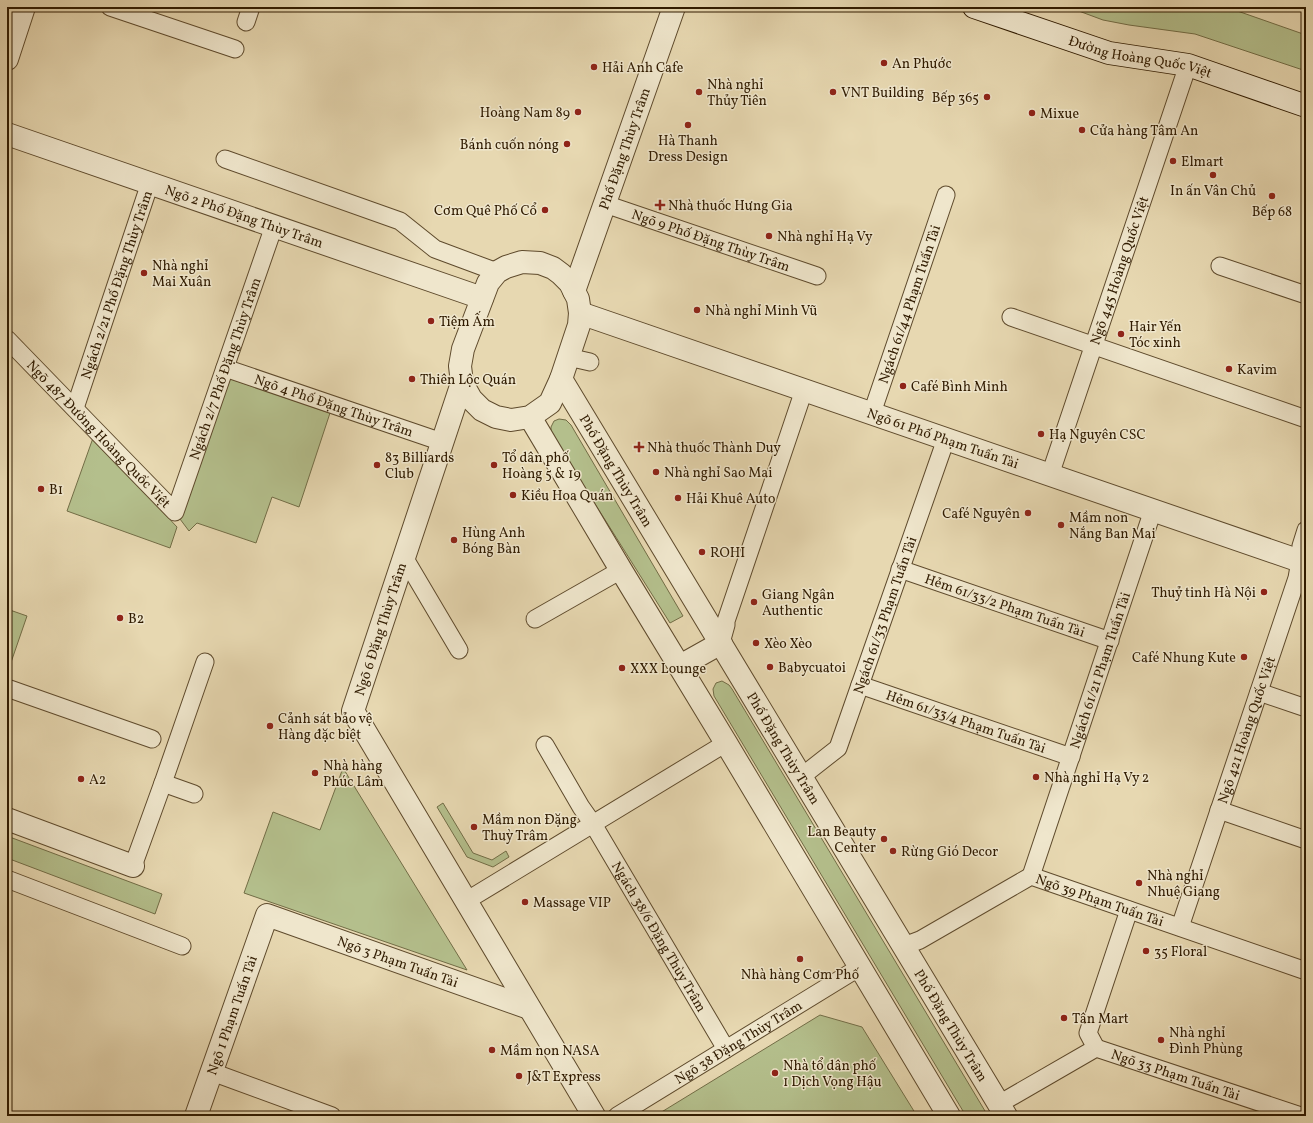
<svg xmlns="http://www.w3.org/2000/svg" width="1313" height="1123" font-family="Vollkorn,serif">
  <rect width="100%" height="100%" fill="#e7d8b1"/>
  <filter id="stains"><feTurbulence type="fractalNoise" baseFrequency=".005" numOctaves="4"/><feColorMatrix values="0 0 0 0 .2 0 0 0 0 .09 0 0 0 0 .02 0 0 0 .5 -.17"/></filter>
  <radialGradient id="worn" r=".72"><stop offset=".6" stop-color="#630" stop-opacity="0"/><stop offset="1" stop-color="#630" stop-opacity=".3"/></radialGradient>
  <path fill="#b4bf8c" stroke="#726d46" d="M1068 7H1226L1306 35V71L1195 34 1129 25 1103 20Z
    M228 378 330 413 299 507 272 497 256 543 197 523 189 531 180 519Z
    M559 419 566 420 571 425 683 616 670 623 551 434V427L554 421Z
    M93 438 177 527 170 548 67 511Z
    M7 609 27 616 7 674Z
    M722 681 729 685 732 689 988 1116H966L714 696 713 689 716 683Z
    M343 768 467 970 244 893 273 812 320 830Z
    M443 803 473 853 492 860 506 851 509 857 493 867 467 857 437 807Z
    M7 836 162 894 155 914 7 858Z
    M820 1015 862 1027 917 1116H655Z"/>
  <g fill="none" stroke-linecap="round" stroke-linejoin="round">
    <defs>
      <g id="service">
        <path d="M110 7 235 49"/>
        <path d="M246 22 251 7"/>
        <path d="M225 159 400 221 435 249 497 272"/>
        <path id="s1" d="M605 204 817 276"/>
        <path d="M1220 266 1306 295"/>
        <path d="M1011 317 1306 419"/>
        <path id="s2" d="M7 339 175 512 274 226"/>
        <path d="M568 357 590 362"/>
        <path id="s3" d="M225 368 442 442"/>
        <path id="s4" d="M75 408 150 183"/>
        <path id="s5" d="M872 413 946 195"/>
        <path id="s6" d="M1050 475 1188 65"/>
        <path d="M404 557 459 650"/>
        <path id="s7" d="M900 569 1110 641"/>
        <path d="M535 619 621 570"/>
        <path d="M721 643 726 625V621L804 390"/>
        <path id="s8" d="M860 685 1071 757"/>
        <path d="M7 688 152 739"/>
        <path d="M1259 692 1306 708"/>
        <path id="s9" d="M545 745 581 807 593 824 726 1049"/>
        <path id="s10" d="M801 777 838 748 946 439"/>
        <path d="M194 794 163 783 205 662"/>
        <path d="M1219 810 1306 840"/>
        <path d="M133 866 163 783"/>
        <path id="s11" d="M1031 876 1153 510"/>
        <path d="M7 879 182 946"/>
        <path d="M466 901 726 743"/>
        <path id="s12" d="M1180 927 1297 578 1300 561 1301 546 1306 530"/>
        <path id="s13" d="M904 946 920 940 1031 876 1306 971"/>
        <path d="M1096 1048 1088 1033 1129 910"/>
        <path d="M212 1072 332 1116"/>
        <path id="s14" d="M999 1104 1096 1048 1301 1116"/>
        <path id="s15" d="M617 1116 860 967"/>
      </g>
      <g id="minor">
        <path d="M7 59 24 7"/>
        <path id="s16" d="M7 134 482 298"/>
        <path d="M522 262 540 263 553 268 561 274 570 283 578 299 580 313 579 325 561 379 550 403 530 417 511 420 496 417 482 410 471 399 462 383 460 366 463 349 488 283 497 272 506 267Z"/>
        <path id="s17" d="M574 291 674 7"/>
        <path id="s18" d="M580 313 1306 563"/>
        <path id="s19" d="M561 379 1006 1116"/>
        <path d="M462 383 353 711 594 1116"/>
        <path d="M530 417 621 570 726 743 949 1116"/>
        <path d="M680 666 721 643"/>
        <path d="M7 819 133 866"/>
        <path id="s20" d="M196 1116 267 915 529 1008"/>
      </g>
      <g id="secondary">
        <path id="s21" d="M974 7 1109 53 1188 65 1306 106"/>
      </g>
    </defs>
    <use href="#service" stroke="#5e4a2c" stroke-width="19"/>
    <use href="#minor" stroke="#5e4a2c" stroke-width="24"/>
    <use href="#secondary" stroke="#301b00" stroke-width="24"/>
    <use href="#service" stroke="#efe6cc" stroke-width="17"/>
    <use href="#minor" stroke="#efe6cc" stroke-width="22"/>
    <use href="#secondary" stroke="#efe6cc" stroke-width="22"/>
  </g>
  <g fill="#8f2418" stroke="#efe6cc" stroke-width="1.5">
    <circle cx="884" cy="63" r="4"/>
    <circle cx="594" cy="67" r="4"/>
    <circle cx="699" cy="92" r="4"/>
    <circle cx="833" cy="92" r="4"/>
    <circle cx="987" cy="97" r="4"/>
    <circle cx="578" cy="112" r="4"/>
    <circle cx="1032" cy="113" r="4"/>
    <circle cx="688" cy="125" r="4"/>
    <circle cx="1082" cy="130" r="4"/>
    <circle cx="567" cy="144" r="4"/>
    <circle cx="1173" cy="161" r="4"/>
    <circle cx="1213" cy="175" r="4"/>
    <circle cx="1272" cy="196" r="4"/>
    <path d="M658 199h4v4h4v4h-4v4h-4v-4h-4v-4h4z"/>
    <circle cx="545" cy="210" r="4"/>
    <circle cx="769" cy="236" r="4"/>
    <circle cx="144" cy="273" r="4"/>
    <circle cx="697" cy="310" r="4"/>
    <circle cx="431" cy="321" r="4"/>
    <circle cx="1121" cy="334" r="4"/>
    <circle cx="1229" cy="369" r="4"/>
    <circle cx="412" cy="379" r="4"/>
    <circle cx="903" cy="386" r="4"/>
    <circle cx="1041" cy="434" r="4"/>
    <path d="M637 441h4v4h4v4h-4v4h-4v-4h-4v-4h4z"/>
    <circle cx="377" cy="465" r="4"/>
    <circle cx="494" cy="465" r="4"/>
    <circle cx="656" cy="472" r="4"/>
    <circle cx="41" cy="489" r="4"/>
    <circle cx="513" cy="495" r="4"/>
    <circle cx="678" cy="498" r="4"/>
    <circle cx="1028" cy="513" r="4"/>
    <circle cx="1061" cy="525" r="4"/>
    <circle cx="454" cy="540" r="4"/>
    <circle cx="702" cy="552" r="4"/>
    <circle cx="1264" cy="592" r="4"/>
    <circle cx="754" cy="602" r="4"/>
    <circle cx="120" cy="618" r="4"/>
    <circle cx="756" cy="643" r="4"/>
    <circle cx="1244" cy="657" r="4"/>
    <circle cx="770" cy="667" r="4"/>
    <circle cx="622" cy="668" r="4"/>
    <circle cx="270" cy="726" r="4"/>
    <circle cx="315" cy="773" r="4"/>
    <circle cx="1036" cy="777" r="4"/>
    <circle cx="81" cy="779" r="4"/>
    <circle cx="474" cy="827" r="4"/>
    <circle cx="884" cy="839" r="4"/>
    <circle cx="893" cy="851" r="4"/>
    <circle cx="1139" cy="883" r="4"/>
    <circle cx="525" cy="902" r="4"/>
    <circle cx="1146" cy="951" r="4"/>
    <circle cx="800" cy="959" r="4"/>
    <circle cx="1064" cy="1018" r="4"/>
    <circle cx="1161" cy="1040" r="4"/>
    <circle cx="492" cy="1050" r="4"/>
    <circle cx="775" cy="1073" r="4"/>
    <circle cx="519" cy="1076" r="4"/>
  </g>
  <g text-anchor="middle" stroke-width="3" stroke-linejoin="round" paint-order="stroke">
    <g font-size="14" fill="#301b00" stroke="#efe6cc">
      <text dy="5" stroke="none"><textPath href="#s21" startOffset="174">Đường Hoàng Quốc Việt</textPath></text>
      <text dy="5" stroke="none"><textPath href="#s17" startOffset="151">Phố Đặng Thùy Trâm</textPath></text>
      <text dy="5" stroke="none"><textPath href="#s16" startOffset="251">Ngõ 2 Phố Đặng Thùy Trâm</textPath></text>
      <text dy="5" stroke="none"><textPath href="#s1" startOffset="112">Ngõ 9 Phố Đặng Thùy Trâm</textPath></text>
      <text dy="5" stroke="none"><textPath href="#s6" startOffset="216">Ngõ 445 Hoàng Quốc Việt</textPath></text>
      <text dy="5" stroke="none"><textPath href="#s4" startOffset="130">Ngách 2/21 Phố Đặng Thùy Trâm</textPath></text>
      <text dy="5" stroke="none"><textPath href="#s5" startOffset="115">Ngách 61/44 Phạm Tuấn Tài</textPath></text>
      <text dy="5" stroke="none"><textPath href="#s2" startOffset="393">Ngách 2/7 Phố Đặng Thùy Trâm</textPath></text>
      <text dy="5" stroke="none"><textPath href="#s3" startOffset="115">Ngõ 4 Phố Đặng Thùy Trâm</textPath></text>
      <text dy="5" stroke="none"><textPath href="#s2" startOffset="132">Ngõ 487 Đường Hoàng Quốc Việt</textPath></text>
      <text dy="5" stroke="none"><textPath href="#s18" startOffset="384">Ngõ 61 Phố Phạm Tuấn Tài</textPath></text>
      <text dy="5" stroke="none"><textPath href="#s19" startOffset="107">Phố Đặng Thùy Trâm</textPath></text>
      <text dy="5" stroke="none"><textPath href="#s7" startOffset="111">Hẻm 61/33/2 Phạm Tuấn Tài</textPath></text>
      <text dy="5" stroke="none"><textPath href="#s10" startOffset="188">Ngách 61/33 Phạm Tuấn Tài</textPath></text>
      <text transform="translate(380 629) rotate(-72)" y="5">Ngõ 6 Đặng Thùy Trâm</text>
      <text dy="5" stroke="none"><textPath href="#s11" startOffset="217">Ngách 61/21 Phạm Tuấn Tài</textPath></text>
      <text dy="5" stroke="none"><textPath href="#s8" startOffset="112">Hẻm 61/33/4 Phạm Tuấn Tài</textPath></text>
      <text dy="5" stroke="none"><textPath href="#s12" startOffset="208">Ngõ 421 Hoàng Quốc Việt</textPath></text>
      <text dy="5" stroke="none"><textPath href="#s19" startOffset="431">Phố Đặng Thùy Trâm</textPath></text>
      <text dy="5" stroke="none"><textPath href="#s13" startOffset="218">Ngõ 39 Phạm Tuấn Tài</textPath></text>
      <text dy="5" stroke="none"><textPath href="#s9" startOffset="223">Ngách 38/6 Đặng Thùy Trâm</textPath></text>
      <text dy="5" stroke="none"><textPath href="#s20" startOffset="352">Ngõ 3 Phạm Tuấn Tài</textPath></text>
      <text dy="5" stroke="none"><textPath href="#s20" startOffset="107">Ngõ 1 Phạm Tuấn Tài</textPath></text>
      <text dy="5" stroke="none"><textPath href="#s19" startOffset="755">Phố Đặng Thùy Trâm</textPath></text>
      <text dy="5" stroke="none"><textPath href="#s15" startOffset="142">Ngõ 38 Đặng Thùy Trâm</textPath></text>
      <text dy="5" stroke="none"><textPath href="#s14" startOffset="196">Ngõ 33 Phạm Tuấn Tài</textPath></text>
    </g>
    <g font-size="14" fill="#301b00" stroke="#efe6cc" text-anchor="start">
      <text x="892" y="68">An Phước</text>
      <text x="602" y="72">Hải Anh Cafe</text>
      <text x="707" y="89">Nhà nghỉ<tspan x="707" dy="16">Thủy Tiên</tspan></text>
      <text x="841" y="97">VNT Building</text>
      <text x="979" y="102" text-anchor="end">Bếp 365</text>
      <text x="570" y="117" text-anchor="end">Hoàng Nam 89</text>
      <text x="1040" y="118">Mixue</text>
      <text x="1090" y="135">Cửa hàng Tâm An</text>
      <text x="688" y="145" text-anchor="middle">Hà Thanh<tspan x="688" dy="16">Dress Design</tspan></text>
      <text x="559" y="149" text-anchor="end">Bánh cuốn nóng</text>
      <text x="1181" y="166">Elmart</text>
      <text x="1213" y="195" text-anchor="middle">In ấn Vân Chủ</text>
      <text x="668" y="210">Nhà thuốc Hưng Gia</text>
      <text x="537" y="215" text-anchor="end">Cơm Quê Phố Cổ</text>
      <text x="1272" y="216" text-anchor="middle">Bếp 68</text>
      <text x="777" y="241">Nhà nghỉ Hạ Vy</text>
      <text x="152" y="270">Nhà nghỉ<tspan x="152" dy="16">Mai Xuân</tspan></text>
      <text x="705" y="315">Nhà nghỉ Minh Vũ</text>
      <text x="439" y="326">Tiệm Ấm</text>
      <text x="1129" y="331">Hair Yến<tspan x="1129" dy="16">Tóc xinh</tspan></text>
      <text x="1237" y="374">Kavim</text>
      <text x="420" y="384">Thiên Lộc Quán</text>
      <text x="911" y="391">Café Bình Minh</text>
      <text x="1049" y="439">Hạ Nguyên CSC</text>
      <text x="647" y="452">Nhà thuốc Thành Duy</text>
      <text x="385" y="462">83 Billiards<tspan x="385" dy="16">Club</tspan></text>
      <text x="502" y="462">Tổ dân phố<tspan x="502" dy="16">Hoàng 5 &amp; 19</tspan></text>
      <text x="664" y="477">Nhà nghỉ Sao Mai</text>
      <text x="49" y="494">B1</text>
      <text x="521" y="500">Kiều Hoa Quán</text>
      <text x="686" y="503">Hải Khuê Auto</text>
      <text x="1020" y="518" text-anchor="end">Café Nguyên</text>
      <text x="1069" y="522">Mầm non<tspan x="1069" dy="16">Nắng Ban Mai</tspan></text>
      <text x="462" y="537">Hùng Anh<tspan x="462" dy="16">Bóng Bàn</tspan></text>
      <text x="710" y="557">ROHI</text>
      <text x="1256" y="597" text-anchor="end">Thuỷ tinh Hà Nội</text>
      <text x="762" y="599">Giang Ngân<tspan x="762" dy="16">Authentic</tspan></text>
      <text x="128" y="623">B2</text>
      <text x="764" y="648">Xèo Xèo</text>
      <text x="1236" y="662" text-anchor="end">Café Nhung Kute</text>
      <text x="778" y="672">Babycuatoi</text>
      <text x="630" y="673">XXX Lounge</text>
      <text x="278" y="723">Cảnh sát bảo vệ<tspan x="278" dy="16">Hàng đặc biệt</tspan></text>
      <text x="323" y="770">Nhà hàng<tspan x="323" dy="16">Phúc Lâm</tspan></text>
      <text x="1044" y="782">Nhà nghỉ Hạ Vy 2</text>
      <text x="89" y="784">A2</text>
      <text x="482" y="824">Mầm non Đặng<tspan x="482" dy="16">Thuỳ Trâm</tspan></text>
      <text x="876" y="836" text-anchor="end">Lan Beauty<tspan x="876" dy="16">Center</tspan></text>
      <text x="901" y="856">Rừng Gió Decor</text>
      <text x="1147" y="880">Nhà nghỉ<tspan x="1147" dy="16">Nhuệ Giang</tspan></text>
      <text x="533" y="907">Massage VIP</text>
      <text x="1154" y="956">35 Floral</text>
      <text x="800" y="979" text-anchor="middle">Nhà hàng Cơm Phố</text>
      <text x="1072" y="1023">Tân Mart</text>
      <text x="1169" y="1037">Nhà nghỉ<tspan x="1169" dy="16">Đình Phùng</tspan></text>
      <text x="500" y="1055">Mầm non NASA</text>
      <text x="783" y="1070">Nhà tổ dân phố<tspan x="783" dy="16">1 Dịch Vọng Hậu</tspan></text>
      <text x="527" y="1081">J&amp;T Express</text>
    </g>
  </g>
  <rect width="1313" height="1123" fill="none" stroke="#e7d8b1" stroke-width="24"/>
  <rect x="8" y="8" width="1297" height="1107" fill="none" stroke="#301b00" stroke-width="2"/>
  <rect x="12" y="12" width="1289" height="1099" fill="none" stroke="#301b00"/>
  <rect width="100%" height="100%" filter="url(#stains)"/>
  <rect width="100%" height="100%" fill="url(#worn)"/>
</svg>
